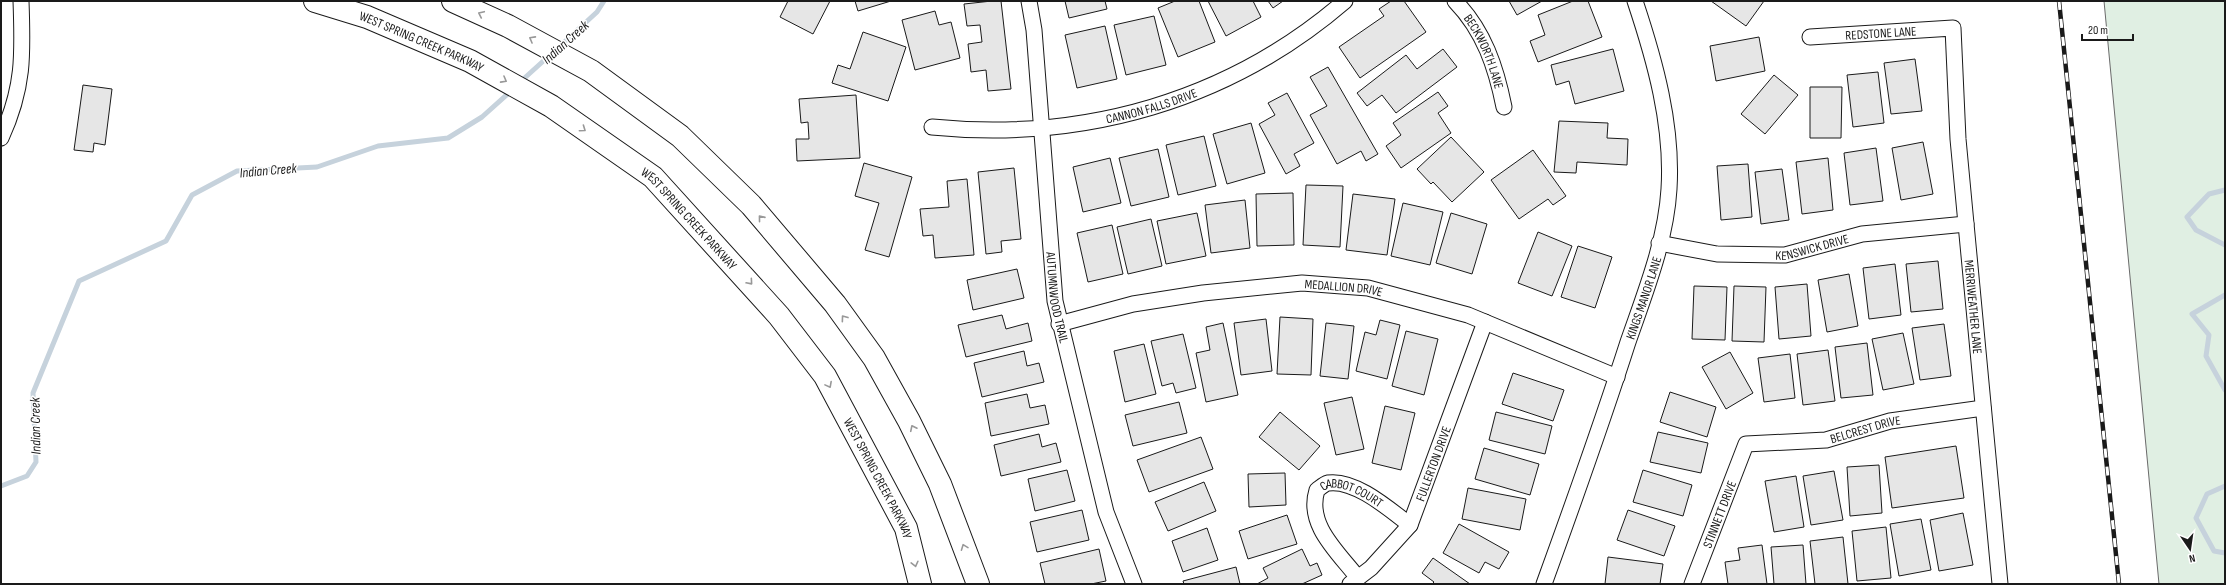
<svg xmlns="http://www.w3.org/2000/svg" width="2226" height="585" font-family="'Sofia Sans Condensed',sans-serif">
  <rect width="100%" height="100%" fill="#fff"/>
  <path fill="#e0efe3" stroke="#6a6a6a" d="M2104 1H2225V584H2159Z"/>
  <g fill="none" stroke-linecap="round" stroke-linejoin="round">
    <path stroke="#c6d2dc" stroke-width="5" d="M559 47 597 12 604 1
      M519 83 550 55
      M2225 190 2209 194 2187 217 2196 230 2225 245
      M2225 295 2192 314 2209 335 2206 356 2225 390
      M1 486 27 476 36 462 33 393 79 281 166 241 192 195 237 171 317 167 378 146 448 138 482 117 512 90
      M2225 486 2207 494 2196 518 2214 551 2225 553"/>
  </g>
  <path fill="#e6e6e6" stroke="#1a1a1a" d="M788 1H830L813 34 780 17Z
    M855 1H891L858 11Z
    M992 1H1001L1011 89 988 91 986 70 971 72 968 44 982 42 980 25 967 26 964 4Z
    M1065 1H1105L1107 9 1069 18Z
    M1175 1H1199L1215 42 1178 57 1158 8Z
    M1208 1H1253L1261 17 1226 36Z
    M1268 1H1283L1273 8Z
    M1391 1H1404L1426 32 1360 78 1339 47 1384 16 1379 9Z
    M1509 1H1542L1517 15Z
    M1573 1H1588L1602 37 1538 62 1530 41 1545 35 1538 15Z
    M1711 1H1764L1746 26Z
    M935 11 939 25 951 22 960 58 915 70 902 20Z
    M1154 16 1166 65 1126 75 1114 25Z
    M1105 26 1117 79 1077 88 1065 35Z
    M863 32 906 47 888 101 832 83 838 65 850 69Z
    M1759 37 1765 71 1716 81 1710 46Z
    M1443 49 1457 67 1396 113 1382 95 1367 106 1357 93 1406 55 1417 69Z
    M1613 49 1624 91 1575 104 1569 81 1556 85 1551 65Z
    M1915 59 1922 111 1891 114 1884 63Z
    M1328 67 1378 154 1366 161 1361 151 1337 164 1310 115 1327 106 1310 77Z
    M1878 72 1884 123 1853 127 1847 75Z
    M1774 75 1798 95 1765 134 1741 114Z
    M83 85 112 89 105 145 94 143 93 152 74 150Z
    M1810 87H1842L1841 138H1810Z
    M1438 92 1448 106 1438 113 1451 133 1401 168 1386 146 1401 135 1393 123Z
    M1287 93 1314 143 1294 154 1300 166 1286 174 1259 124 1275 115 1268 103Z
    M856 95 860 158 797 161 796 139H809L808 122 801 123 799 99Z
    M1559 121 1608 123 1607 138 1628 139 1627 165 1577 162 1576 173 1554 172Z
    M1251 123 1265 173 1227 184 1213 134Z
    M1204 136 1216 186 1178 195 1166 145Z
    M1451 137 1484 172 1452 202 1433 182 1431 184 1417 169Z
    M1923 142 1933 194 1901 200 1892 148Z
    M1876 148 1883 201 1850 205 1844 153Z
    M1158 149 1169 197 1131 206 1119 158Z
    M1533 150 1566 196 1553 205 1548 199 1519 219 1491 180Z
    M1110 158 1121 203 1083 212 1073 167Z
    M1828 158 1833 210 1802 214 1796 162Z
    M864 163 912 177 889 257 865 250 879 203 855 196Z
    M1748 164 1752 217 1721 220 1717 166Z
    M1014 168 1021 239 1001 241 1002 252 986 254 978 172Z
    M1782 169 1789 220 1761 224 1755 172Z
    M967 179 974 255 935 258 933 235 923 236 920 209 949 207 947 181Z
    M1306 185 1343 186 1340 247 1303 245Z
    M1293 193 1294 245 1257 246 1256 194Z
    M1353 194 1395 199 1387 255 1346 250Z
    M1245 200 1250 248 1211 253 1205 205Z
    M1403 203 1443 212 1430 265 1391 256Z
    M1197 213 1206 256 1166 264 1157 221Z
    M1451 213 1487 224 1472 274 1436 263Z
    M1151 219 1162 266 1128 274 1117 227Z
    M1112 225 1123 274 1088 282 1077 233Z
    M1538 232 1572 246 1552 296 1518 283Z
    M1578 246 1612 257 1595 308 1561 297Z
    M1938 261 1943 309 1911 312 1906 264Z
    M1895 264 1901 315 1869 319 1863 268Z
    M1017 269 1024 298 973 310 967 280Z
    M1849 274 1858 326 1827 332 1818 280Z
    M1807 284 1811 336 1779 339 1775 287Z
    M1694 286 1727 287 1725 340 1692 339Z
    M1734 286 1766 287 1764 342 1732 341Z
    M1002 315 1006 329 1028 323 1032 341 966 357 958 325Z
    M1280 317 1313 319 1311 375 1277 374Z
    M1266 319 1272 371 1241 375 1234 323Z
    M1380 320 1400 325 1387 379 1356 371 1365 332 1376 335Z
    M1223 323 1238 395 1206 402 1196 353 1210 350 1206 327Z
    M1326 323 1354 326 1348 379 1320 376Z
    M1944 324 1951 376 1920 380 1912 328Z
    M1406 331 1438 339 1424 395 1392 386Z
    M1903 333 1914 384 1883 390 1872 339Z
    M1183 334 1196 388 1176 393 1173 383 1162 386 1151 341Z
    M1867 343 1873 395 1841 398 1835 347Z
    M1144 344 1156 394 1125 402 1114 351Z
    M1828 350 1835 401 1803 405 1797 354Z
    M1024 351 1027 366 1039 363 1044 382 982 397 974 363Z
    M1730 352 1753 393 1726 409 1702 367Z
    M1790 354 1795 398 1764 402 1758 358Z
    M1513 373 1564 390 1553 421 1502 404Z
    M1670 392 1716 407 1707 437 1660 422Z
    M1027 394 1030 408 1045 405 1049 424 991 436 985 403Z
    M1352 397 1364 449 1336 455 1324 403Z
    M1179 402 1187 433 1133 446 1125 415Z
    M1385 406 1415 413 1401 470 1372 463Z
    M1280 412 1320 446 1299 470 1259 437Z
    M1496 412 1552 426 1545 454 1489 440Z
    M1658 432 1708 443 1701 473 1650 462Z
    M1039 434 1042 447 1056 443 1061 462 1001 476 994 445Z
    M1201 437 1213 469 1149 492 1137 460Z
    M1956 446 1964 498 1892 508 1885 457Z
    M1484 448 1539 464 1530 495 1475 479Z
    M1879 465 1882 513 1850 516 1847 467Z
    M1067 470 1075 501 1035 511 1028 479Z
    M1643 470 1692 485 1683 516 1633 502Z
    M1834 471 1843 520 1811 525 1803 476Z
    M1285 473 1286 505 1249 507 1248 474Z
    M1796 476 1804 527 1774 532 1765 481Z
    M1204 482 1216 511 1168 531 1155 502Z
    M1468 488 1526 499 1520 530 1462 519Z
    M1082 510 1089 540 1037 552 1030 522Z
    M1628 510 1675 526 1664 556 1617 540Z
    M1963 513 1973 565 1939 571 1930 520Z
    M1287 515 1297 544 1248 559 1239 531Z
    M1921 519 1931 570 1899 576 1890 524Z
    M1459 524 1509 552 1499 569 1485 562 1479 573 1443 553Z
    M1886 527 1891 578 1857 581 1852 531Z
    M1207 528 1218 560 1183 572 1172 541Z
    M1843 537 1848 584H1815L1810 541Z
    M1762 545 1767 584H1728L1725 562 1740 560 1738 548Z
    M1803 545 1806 584H1774L1771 547Z
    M1099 549 1106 581 1091 584H1045L1040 563Z
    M1302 549 1310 566 1317 563 1322 575 1302 584H1257L1268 578 1263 568Z
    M1608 557 1663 564 1660 584H1605Z
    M1433 558 1470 584H1432L1434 582 1422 573Z
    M1236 567 1240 584H1184L1183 581Z"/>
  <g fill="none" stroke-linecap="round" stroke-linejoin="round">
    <defs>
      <g id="minor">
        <path id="s1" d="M1029 1 1034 30 1055 301 1106 512 1134 584"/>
        <path id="s2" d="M1455 1C1484 31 1496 67 1504 107"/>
        <path id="s3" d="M1810 37 1953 28 1958 139 2000 584"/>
        <path id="s4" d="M932 127C1084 142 1229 101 1345 1"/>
        <path d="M1 138C24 88 23 55 21 1"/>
        <path id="s5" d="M1659 243 1717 254 1785 255 1862 234 1966 224"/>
        <path id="s6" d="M1059 324 1133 304 1203 293 1302 283 1368 288 1468 315 1617 377"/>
        <path id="s7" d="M1358 578C1338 552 1306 525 1317 490 1320 488 1324 484 1328 483 1355 479 1389 509 1410 525"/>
        <path id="s8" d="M1350 584 1371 568 1410 525 1485 322"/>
        <path id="s9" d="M1544 584C1573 504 1602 423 1628 342 1645 293 1666 241 1669 189 1673 125 1655 61 1635 1"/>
        <path id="s10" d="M1692 584 1746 444 1826 440 1890 421 1983 408"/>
      </g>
      <g id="secondary">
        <path id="s11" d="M315 1 367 17 470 61 551 106 653 177 779 316 825 376 906 528 920 584"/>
        <path d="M453 1 508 26 591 71 680 136 751 205 835 304 874 358 909 421 940 484 978 584"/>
      </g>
    </defs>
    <use href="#minor" stroke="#1a1a1a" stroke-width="17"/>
    <use href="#secondary" stroke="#1a1a1a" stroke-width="24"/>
    <use href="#minor" stroke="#fff" stroke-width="15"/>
    <use href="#secondary" stroke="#fff" stroke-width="22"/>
    <defs>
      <path id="rail" d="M2059 1 2119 584"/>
    </defs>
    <use href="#rail" stroke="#1a1a1a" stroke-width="4.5"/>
    <use href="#rail" stroke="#fff" stroke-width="3" stroke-dasharray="9" stroke-linecap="butt"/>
  </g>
  <defs><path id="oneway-chevron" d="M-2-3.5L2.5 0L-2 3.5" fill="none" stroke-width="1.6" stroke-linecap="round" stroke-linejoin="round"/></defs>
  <g stroke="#989898">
    <use href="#oneway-chevron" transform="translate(481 14) rotate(-155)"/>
    <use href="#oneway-chevron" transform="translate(532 39) rotate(-151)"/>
    <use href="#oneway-chevron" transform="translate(504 80) rotate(29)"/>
    <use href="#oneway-chevron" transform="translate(583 129) rotate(35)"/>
    <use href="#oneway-chevron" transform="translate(761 218) rotate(-129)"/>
    <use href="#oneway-chevron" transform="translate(750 282) rotate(49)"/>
    <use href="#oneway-chevron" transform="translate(844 318) rotate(-126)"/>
    <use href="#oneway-chevron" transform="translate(829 385) rotate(62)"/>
    <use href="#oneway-chevron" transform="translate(913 428) rotate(-116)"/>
    <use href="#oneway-chevron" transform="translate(964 547) rotate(-111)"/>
    <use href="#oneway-chevron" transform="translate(915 564) rotate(76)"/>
  </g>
  <g text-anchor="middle" stroke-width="3" stroke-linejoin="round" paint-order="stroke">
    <g font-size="13" fill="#1a1a1a" stroke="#fff">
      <text dy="5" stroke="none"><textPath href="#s3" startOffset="71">REDSTONE LANE</textPath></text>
      <text dy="5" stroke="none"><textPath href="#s11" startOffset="114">WEST SPRING CREEK PARKWAY</textPath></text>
      <text dy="5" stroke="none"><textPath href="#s2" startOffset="59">BECKWORTH LANE</textPath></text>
      <text dy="5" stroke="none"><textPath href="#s4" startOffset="222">CANNON FALLS DRIVE</textPath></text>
      <text dy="5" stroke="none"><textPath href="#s11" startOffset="438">WEST SPRING CREEK PARKWAY</textPath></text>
      <text dy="5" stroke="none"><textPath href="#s5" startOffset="155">KENSWICK DRIVE</textPath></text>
      <text dy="5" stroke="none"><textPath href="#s6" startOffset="289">MEDALLION DRIVE</textPath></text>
      <text dy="5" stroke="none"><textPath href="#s1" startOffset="298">AUTUMNWOOD TRAIL</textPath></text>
      <text dy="5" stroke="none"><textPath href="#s9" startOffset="303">KINGS MANOR LANE</textPath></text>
      <text dy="5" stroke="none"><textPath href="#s3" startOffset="423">MERRIWEATHER LANE</textPath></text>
      <text dy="5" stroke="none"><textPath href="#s10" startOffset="271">BELCREST DRIVE</textPath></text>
      <text dy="5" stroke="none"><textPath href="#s8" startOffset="150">FULLERTON DRIVE</textPath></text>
      <text dy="5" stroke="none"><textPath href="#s11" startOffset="762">WEST SPRING CREEK PARKWAY</textPath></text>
      <text dy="5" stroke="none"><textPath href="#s7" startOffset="140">CABBOT COURT</textPath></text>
      <text dy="5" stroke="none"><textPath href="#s10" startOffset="75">STINNETT DRIVE</textPath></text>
    </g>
    <g font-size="14" font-style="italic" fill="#1a1a1a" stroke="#fff">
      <text transform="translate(565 42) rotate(-42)" y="5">Indian Creek</text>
      <text transform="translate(268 170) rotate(-5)" y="5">Indian Creek</text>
      <text transform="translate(35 426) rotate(-91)" y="5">Indian Creek</text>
    </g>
  </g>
  <rect width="2226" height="585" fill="none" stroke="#1a1a1a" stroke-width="4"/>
  <g transform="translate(2190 549) rotate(167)" stroke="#ffffff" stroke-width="3" paint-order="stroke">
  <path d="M0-3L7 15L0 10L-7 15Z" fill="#1a1a1a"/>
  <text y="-6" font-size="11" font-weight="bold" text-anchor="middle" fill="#1a1a1a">N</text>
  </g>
  <path d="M2082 34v6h51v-6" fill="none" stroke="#1a1a1a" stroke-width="2"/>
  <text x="2088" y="34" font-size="12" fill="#1a1a1a" stroke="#ffffff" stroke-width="3" paint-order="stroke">20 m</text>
</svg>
